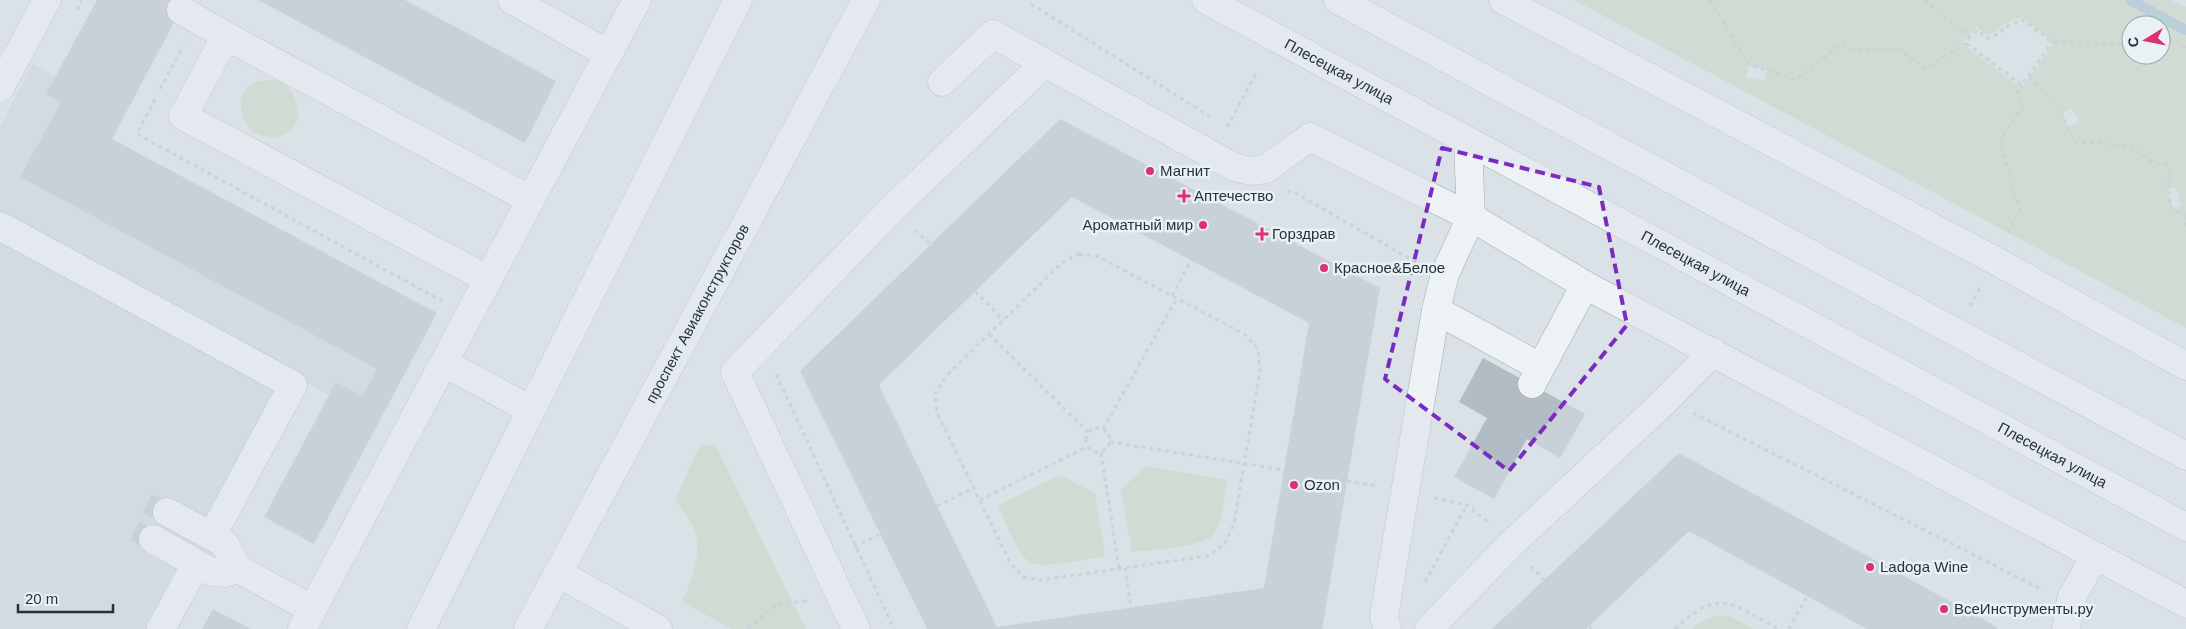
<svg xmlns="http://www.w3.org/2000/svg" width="2186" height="629" font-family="Helvetica,sans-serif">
  <rect width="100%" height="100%" fill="#dae2e7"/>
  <path fill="#c8d2d9" d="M33 64 56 76 61 102 20 177 377 369 363 396 337 382 329 396 308 384 178 629H0V126Z"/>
  <path fill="#c5d2bb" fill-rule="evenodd" d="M1574 0H2171L2186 7V328ZM2022 17 2054 43 2022 88 1962 43 1976 27 1987 35 1997 31 2004 24ZM2131 25H2161V55H2131V44H2120V40H2131ZM1749 66 1767 70 1764 81 1746 77ZM2072 108 2079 122 2068 127 2062 113ZM2176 187 2181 206 2172 208 2167 189Z
    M275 79C286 84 292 89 295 100 297 105 299 111 298 116 294 142 256 144 245 122 239 109 239 92 252 84 258 81 268 81 275 79Z
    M700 445H715L806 629H732L682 602C693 579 703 550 693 526 688 517 681 509 675 500Z
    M1147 466 1227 480C1225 494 1223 526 1212 536 1201 547 1150 550 1132 552L1121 489Z
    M1060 475 1095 493 1105 556C1091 558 1039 570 1029 562 1016 552 1005 520 998 505Z
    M1716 615 1730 616 1754 629H1692L1699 623Z"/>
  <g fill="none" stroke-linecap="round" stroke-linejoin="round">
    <path stroke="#91b9cb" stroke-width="10" d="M2130 0 2186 30"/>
  </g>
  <path fill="#b1bcc4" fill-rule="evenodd" d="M97 0H186L112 139 437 313 314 544 264 517 336 382 363 396 377 369 20 177 61 102 46 94Z
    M258 0H405L556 81 525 143Z
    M1060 119 1380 288 1322 629H927L800 371ZM1072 197 1309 323 1264 588 997 627 937 506 879 385Z
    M1483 358 1585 414 1560 458 1527 439 1494 499 1454 477 1487 418 1459 402Z
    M1679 453 1997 627V629H1867L1689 531 1586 629H1492Z
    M152 494 162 500 153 518 142 513Z
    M139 522 150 527 141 546 130 540Z
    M213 609 251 629H202Z"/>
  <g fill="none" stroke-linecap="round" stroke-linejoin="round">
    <path stroke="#b5bfc5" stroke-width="28" stroke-dasharray="28 14" stroke-linecap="butt" d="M162 0 181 10"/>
    <defs>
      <g id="minor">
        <path d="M512 0 608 54"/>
        <path id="s1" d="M1206 0 2186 527"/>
        <path d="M1338 0 2186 456"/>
        <path d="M1503 0 1994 260 2186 366"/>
        <path d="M181 10 226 36"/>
        <path d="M942 82 993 34 1045 63"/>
        <path d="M0 88 47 0"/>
        <path d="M1468 143 1471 217 1585 285 2186 604"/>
        <path d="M0 226 293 385 212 536"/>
        <path d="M489 280 183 116 226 36 531 200"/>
        <path d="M1436 310 1540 367"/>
        <path d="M444 363 531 410"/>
        <path d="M1532 384 1585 285"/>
        <path d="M153 539 209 571 224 573 238 569 224 543 167 512"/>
        <path d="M238 569 312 609"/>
        <path d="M558 573 658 629"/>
        <path d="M161 629 196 564"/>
        <path d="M302 629 637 0"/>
        <path d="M421 629 738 0"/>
        <path id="s2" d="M528 629 866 0"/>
        <path d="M856 629 735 372 893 208 1045 63 1234 167 1250 171 1266 169 1310 137 1471 217 1445 274 1436 310 1384 616 1387 629"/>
        <path d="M1429 629 1510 545 1664 402 1713 352"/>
        <path d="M2066 629 2071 599 2095 556"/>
      </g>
    </defs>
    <use href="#minor" stroke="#9faab1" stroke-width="29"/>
    <path stroke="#b8c0c5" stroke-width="3" stroke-dasharray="4 4" stroke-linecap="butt" d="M1710 0 1749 65 1796 80 1841 44 1855 50 1899 49 1925 69 1966 43
      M1925 0 1970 37 1977 30 1987 38 1998 34 2005 27 2023 20 2052 42 2131 44
      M1031 4 1214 119
      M77 10 82 0
      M1970 37 1966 43 2022 85 2052 42
      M2161 41 2174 39 2186 48
      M2029 77 2058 105 2075 142 2128 145 2154 163 2170 165 2167 188 2172 209 2184 215 2186 227
      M160 89 183 46
      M155 99 137 134 444 302
      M1227 127 1256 74
      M1287 192 1292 191 1417 263
      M1220 203 1225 195
      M915 230 931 245
      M2008 233 2020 209 2001 148V139L2022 107 2017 93 2022 85
      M1079 254 1097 256 1244 334 1258 349 1260 370 1234 524 1224 545 1207 556 1041 580 1023 577 1010 562 937 413 935 394 946 376 1063 262Z
      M975 291 1003 320
      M1172 296 1191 260
      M1970 306 1980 287
      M989 334 1088 432
      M777 374V376L894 629
      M1693 413 2043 590
      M1086 440a12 12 0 1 1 24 0a12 12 0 1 1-24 0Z
      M1103 429 1177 298
      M1110 442 1285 470
      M1101 453 1119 568
      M1347 481 1376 486
      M1434 498 1467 505 1490 524
      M980 500 1087 447
      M937 506 974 488
      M854 547 880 534
      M1531 566 1544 580
      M1125 568 1131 608
      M1425 582 1467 505
      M1589 626 1592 629
      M748 629 777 604 810 601
      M1675 629C1720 587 1731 603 1778 629
      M1789 629 1807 596"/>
    <use href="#minor" stroke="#edf2f5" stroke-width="28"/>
  </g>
  <path d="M0 0H2186V629H0ZM1442 148 1599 187 1627 325 1509 471 1385 379Z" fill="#dae2e7" fill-opacity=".55" fill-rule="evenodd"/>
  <path fill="none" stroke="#7b2cbf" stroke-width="4" stroke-dasharray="10 6" stroke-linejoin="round" d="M1442 148 1599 187 1627 325 1509 471 1385 379Z"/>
  <g fill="#db316e" stroke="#eaf1f5" stroke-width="2">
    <circle cx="1150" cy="171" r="5"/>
    <path d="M1181.5 188.5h5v5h5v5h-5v5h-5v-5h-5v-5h5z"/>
    <circle cx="1203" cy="225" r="5"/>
    <path d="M1259.5 226.5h5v5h5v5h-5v5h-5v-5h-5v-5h5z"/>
    <circle cx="1324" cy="268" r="5"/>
    <circle cx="1294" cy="485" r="5"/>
    <circle cx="1870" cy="567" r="5"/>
    <circle cx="1944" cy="609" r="5"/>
  </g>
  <g text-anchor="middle" stroke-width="5" stroke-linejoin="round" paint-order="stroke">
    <g font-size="15" fill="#23333e" stroke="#eaf1f5">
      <text dy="5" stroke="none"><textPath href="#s1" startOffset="151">Плесецкая улица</textPath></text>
      <text dy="5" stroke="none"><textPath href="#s1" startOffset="556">Плесецкая улица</textPath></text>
      <text dy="5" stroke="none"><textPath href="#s2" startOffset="358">проспект Авиаконструкторов</textPath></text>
      <text dy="5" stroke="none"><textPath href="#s1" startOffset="961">Плесецкая улица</textPath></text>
    </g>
    <g font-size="15" fill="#23333e" stroke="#eaf1f5" text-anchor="start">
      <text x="1160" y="176">Магнит</text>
      <text x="1194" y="201">Аптечество</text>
      <text x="1193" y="230" text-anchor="end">Ароматный мир</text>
      <text x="1272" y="239">Горздрав</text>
      <text x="1334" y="273">Красное&amp;Белое</text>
      <text x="1304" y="490">Ozon</text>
      <text x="1880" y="572">Ladoga Wine</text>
      <text x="1954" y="614">ВсеИнструменты.ру</text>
    </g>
  </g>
  <g transform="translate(2146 40) rotate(260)"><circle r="24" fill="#eaf1f5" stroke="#9aa5ac"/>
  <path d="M0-4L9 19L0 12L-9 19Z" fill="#db316e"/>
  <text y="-8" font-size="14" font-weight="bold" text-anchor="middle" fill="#23333e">С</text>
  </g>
  <path d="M18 604v8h95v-8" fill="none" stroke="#23333e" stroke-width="2.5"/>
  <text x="25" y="604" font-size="15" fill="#23333e" stroke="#eaf1f5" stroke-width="4" paint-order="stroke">20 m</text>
</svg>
